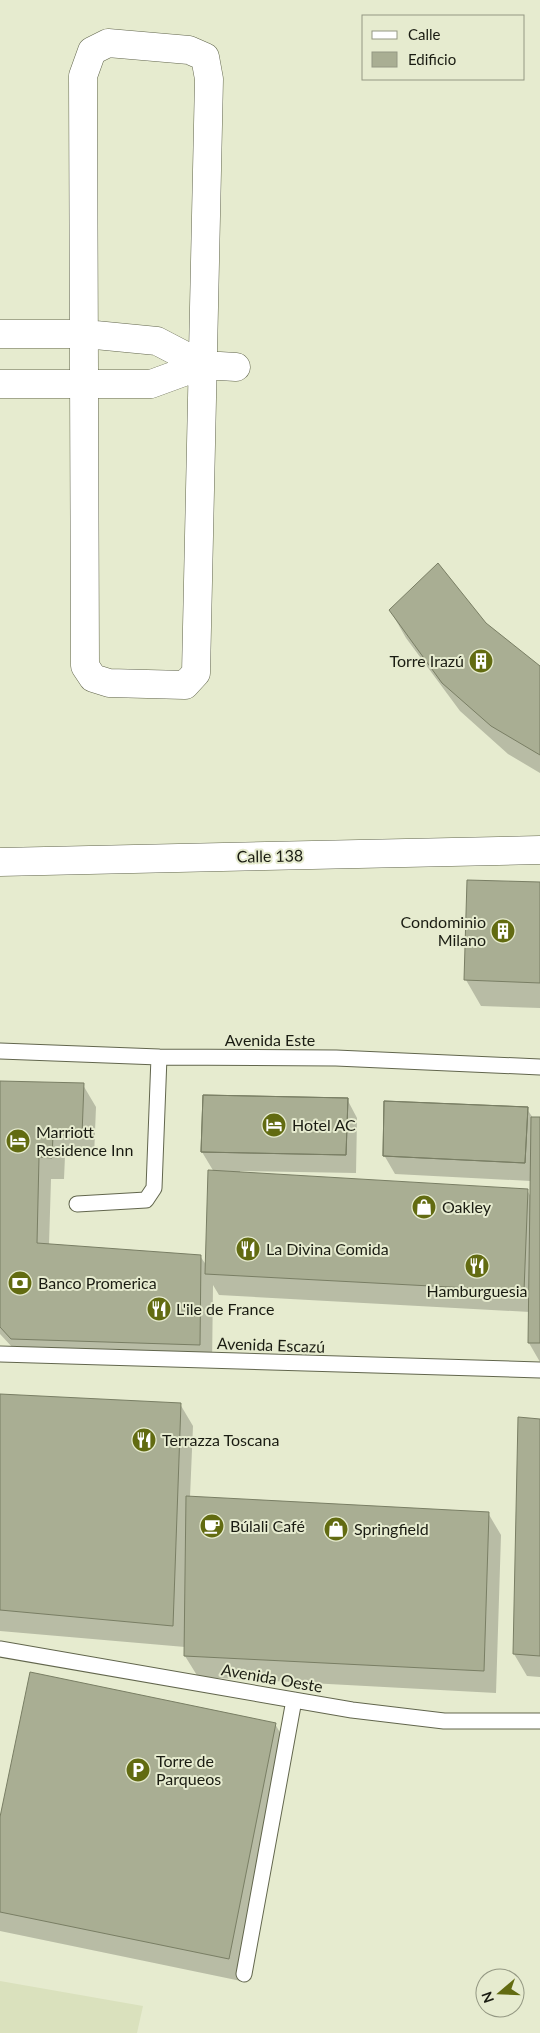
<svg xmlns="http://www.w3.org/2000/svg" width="540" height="2033" font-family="Lato,sans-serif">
  <rect width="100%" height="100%" fill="#e6ebcf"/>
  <path fill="#dae1bd" d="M0 1981 143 2006 137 2033H0Z"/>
  <path fill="#0003" d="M390 610 485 624 540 668V773L508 754 460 711 406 638Z
    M540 884V1008L481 1006 466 980Z
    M0 1083 83 1085 96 1107 94 1157 65 1156 64 1179H51L49 1245 200 1256 207 1266 214 1172 202 1152 347 1099 357 1118 356 1173 240 1171V1173L527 1190 531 1197V1181L395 1174 384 1155 527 1109 533 1118H540V1362L529 1343 530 1312 219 1295 213 1285 212 1367 25 1361 0 1334Z
    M0 1395 180 1404 193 1426 190 1497 488 1513 501 1535 496 1693 198 1677 185 1656V1647L0 1631Z
    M540 1420V1677L527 1676 514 1654Z
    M275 1724 288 1746 241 1981 0 1931V1823Z"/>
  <path fill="#a9ae93" stroke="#797e64" d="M438 563 486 623 540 666V755L491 726 442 683 389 610Z
    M467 880 540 882V983L464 980Z
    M0 1081 84 1083 82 1135H53L52 1158 39 1157 37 1243 201 1255 200 1345 11 1339 0 1327Z
    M203 1095 348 1098 346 1155 201 1152Z
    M203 1095 348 1098 346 1155 201 1152Z
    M384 1101 528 1107 525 1163 383 1156Z
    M384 1101 528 1107 525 1163 383 1156Z
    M531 1117H540V1343H528Z
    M208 1170 528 1189 524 1291 205 1274Z
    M0 1394 181 1403 173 1626 0 1610Z
    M518 1417 540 1419V1656L513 1654Z
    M186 1496 489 1512 484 1671 184 1656Z
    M30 1672 276 1723 229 1959 0 1912V1817Z"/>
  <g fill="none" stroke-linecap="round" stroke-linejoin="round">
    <defs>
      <path id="service" d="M0 1051 159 1057 336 1058 540 1067
        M77 1204 146 1200 154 1188 159 1057
        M0 1354 540 1370
        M0 1649 352 1710 444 1721H540
        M244 1974 294 1700"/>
      <path id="minor" d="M108 43 189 50 205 57 209 79 196 673 185 685 109 683 93 678 85 666 83 76 92 51Z
        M0 334H85L157 341 203 365
        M0 384H151L203 365 236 367
        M0 862 540 850"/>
    </defs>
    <use href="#service" stroke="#62664d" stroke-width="17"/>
    <use href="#minor" stroke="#62664d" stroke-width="29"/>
    <use href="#service" stroke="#fff" stroke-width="15"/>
    <use href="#minor" stroke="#fff" stroke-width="28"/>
  </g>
  <defs>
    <symbol id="building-disc" viewBox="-11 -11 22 22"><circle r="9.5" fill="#626b11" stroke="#e6ebcf"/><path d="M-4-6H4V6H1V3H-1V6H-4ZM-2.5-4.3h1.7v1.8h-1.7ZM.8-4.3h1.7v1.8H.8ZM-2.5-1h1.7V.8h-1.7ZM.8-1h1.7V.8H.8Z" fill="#fff"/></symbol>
    <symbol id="hotel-disc" viewBox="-11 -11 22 22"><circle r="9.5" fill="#626b11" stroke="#e6ebcf"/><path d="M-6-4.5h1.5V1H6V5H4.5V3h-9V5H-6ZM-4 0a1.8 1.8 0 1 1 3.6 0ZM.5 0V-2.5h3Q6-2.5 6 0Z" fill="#fff"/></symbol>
    <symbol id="shop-disc" viewBox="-11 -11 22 22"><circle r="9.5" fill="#626b11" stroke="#e6ebcf"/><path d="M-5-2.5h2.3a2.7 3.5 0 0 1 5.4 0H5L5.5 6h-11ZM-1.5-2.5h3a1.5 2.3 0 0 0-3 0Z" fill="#fff"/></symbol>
    <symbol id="restaurant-disc" viewBox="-11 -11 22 22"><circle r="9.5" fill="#626b11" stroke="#e6ebcf"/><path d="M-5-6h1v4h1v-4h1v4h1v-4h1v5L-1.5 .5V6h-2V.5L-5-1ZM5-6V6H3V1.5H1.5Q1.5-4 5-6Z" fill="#fff"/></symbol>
    <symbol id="bank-disc" viewBox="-11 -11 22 22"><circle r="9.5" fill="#626b11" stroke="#e6ebcf"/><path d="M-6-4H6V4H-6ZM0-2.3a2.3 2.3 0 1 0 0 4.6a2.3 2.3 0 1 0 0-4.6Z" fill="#fff"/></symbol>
    <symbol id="cafe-disc" viewBox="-11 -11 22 22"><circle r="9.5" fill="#626b11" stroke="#e6ebcf"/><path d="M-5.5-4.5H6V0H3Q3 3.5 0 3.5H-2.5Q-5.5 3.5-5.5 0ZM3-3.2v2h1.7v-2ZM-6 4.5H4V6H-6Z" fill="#fff"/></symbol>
    <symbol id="parking-disc" viewBox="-11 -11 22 22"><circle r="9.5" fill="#626b11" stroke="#e6ebcf"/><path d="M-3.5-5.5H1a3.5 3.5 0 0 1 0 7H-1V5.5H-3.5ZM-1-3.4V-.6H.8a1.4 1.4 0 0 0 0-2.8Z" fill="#fff"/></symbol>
  </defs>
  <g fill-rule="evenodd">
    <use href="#building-disc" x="467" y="647" width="28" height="28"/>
    <use href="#building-disc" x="489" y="917" width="28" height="28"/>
    <use href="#hotel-disc" x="260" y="1111" width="28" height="28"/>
    <use href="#hotel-disc" x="4" y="1127" width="28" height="28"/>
    <use href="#shop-disc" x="410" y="1193" width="28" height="28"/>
    <use href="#restaurant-disc" x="234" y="1235" width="28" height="28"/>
    <use href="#restaurant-disc" x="463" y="1252" width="28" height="28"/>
    <use href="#bank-disc" x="6" y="1269" width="28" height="28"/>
    <use href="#restaurant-disc" x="145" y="1295" width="28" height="28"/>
    <use href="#restaurant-disc" x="130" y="1426" width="28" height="28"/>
    <use href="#cafe-disc" x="198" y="1512" width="28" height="28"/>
    <use href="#shop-disc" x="322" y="1515" width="28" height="28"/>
    <use href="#parking-disc" x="124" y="1756" width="28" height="28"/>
  </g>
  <g text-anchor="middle" stroke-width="4" stroke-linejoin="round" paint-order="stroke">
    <g font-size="16" fill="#1a1c12" stroke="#e6ebcf" text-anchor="start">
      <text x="464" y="667" text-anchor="end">Torre Irazú</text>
      <text x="486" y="928" text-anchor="end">Condominio<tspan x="486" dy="18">Milano</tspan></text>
      <text x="292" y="1131">Hotel AC</text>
      <text x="36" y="1138">Marriott<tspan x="36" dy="18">Residence Inn</tspan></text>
      <text x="442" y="1213">Oakley</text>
      <text x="266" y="1255">La Divina Comida</text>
      <text x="38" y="1289">Banco Promerica</text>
      <text x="477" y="1297" text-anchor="middle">Hamburguesia</text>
      <text x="176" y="1315">L'ile de France</text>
      <text x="162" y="1446">Terrazza Toscana</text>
      <text x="230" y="1532">Búlali Café</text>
      <text x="354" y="1535">Springfield</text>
      <text x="156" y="1767">Torre de<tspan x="156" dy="18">Parqueos</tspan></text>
    </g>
    <g font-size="16" fill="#1a1c12" stroke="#e6ebcf">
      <text transform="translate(270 856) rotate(-1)" y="6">Calle 138</text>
      <text x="270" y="1046">Avenida Este</text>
      <text transform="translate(271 1345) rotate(2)" y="6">Avenida Escazú</text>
      <text transform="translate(272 1678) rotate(10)" y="6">Avenida Oeste</text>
    </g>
  </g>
  <rect x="362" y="15" width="162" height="65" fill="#e6ebcf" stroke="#949883"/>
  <rect x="372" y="31" width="25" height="8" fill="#ffffff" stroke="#949883"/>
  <text x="408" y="40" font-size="15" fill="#1a1c12">Calle</text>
  <rect x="372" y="52" width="25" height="15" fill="#a9ae93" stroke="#949883"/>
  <text x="408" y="65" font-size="15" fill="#1a1c12">Edificio</text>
  <g transform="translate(500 1993) rotate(251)"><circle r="24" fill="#e6ebcf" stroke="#949883"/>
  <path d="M0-4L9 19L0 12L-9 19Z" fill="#626b11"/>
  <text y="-8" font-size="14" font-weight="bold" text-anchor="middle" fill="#1a1c12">N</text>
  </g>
</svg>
